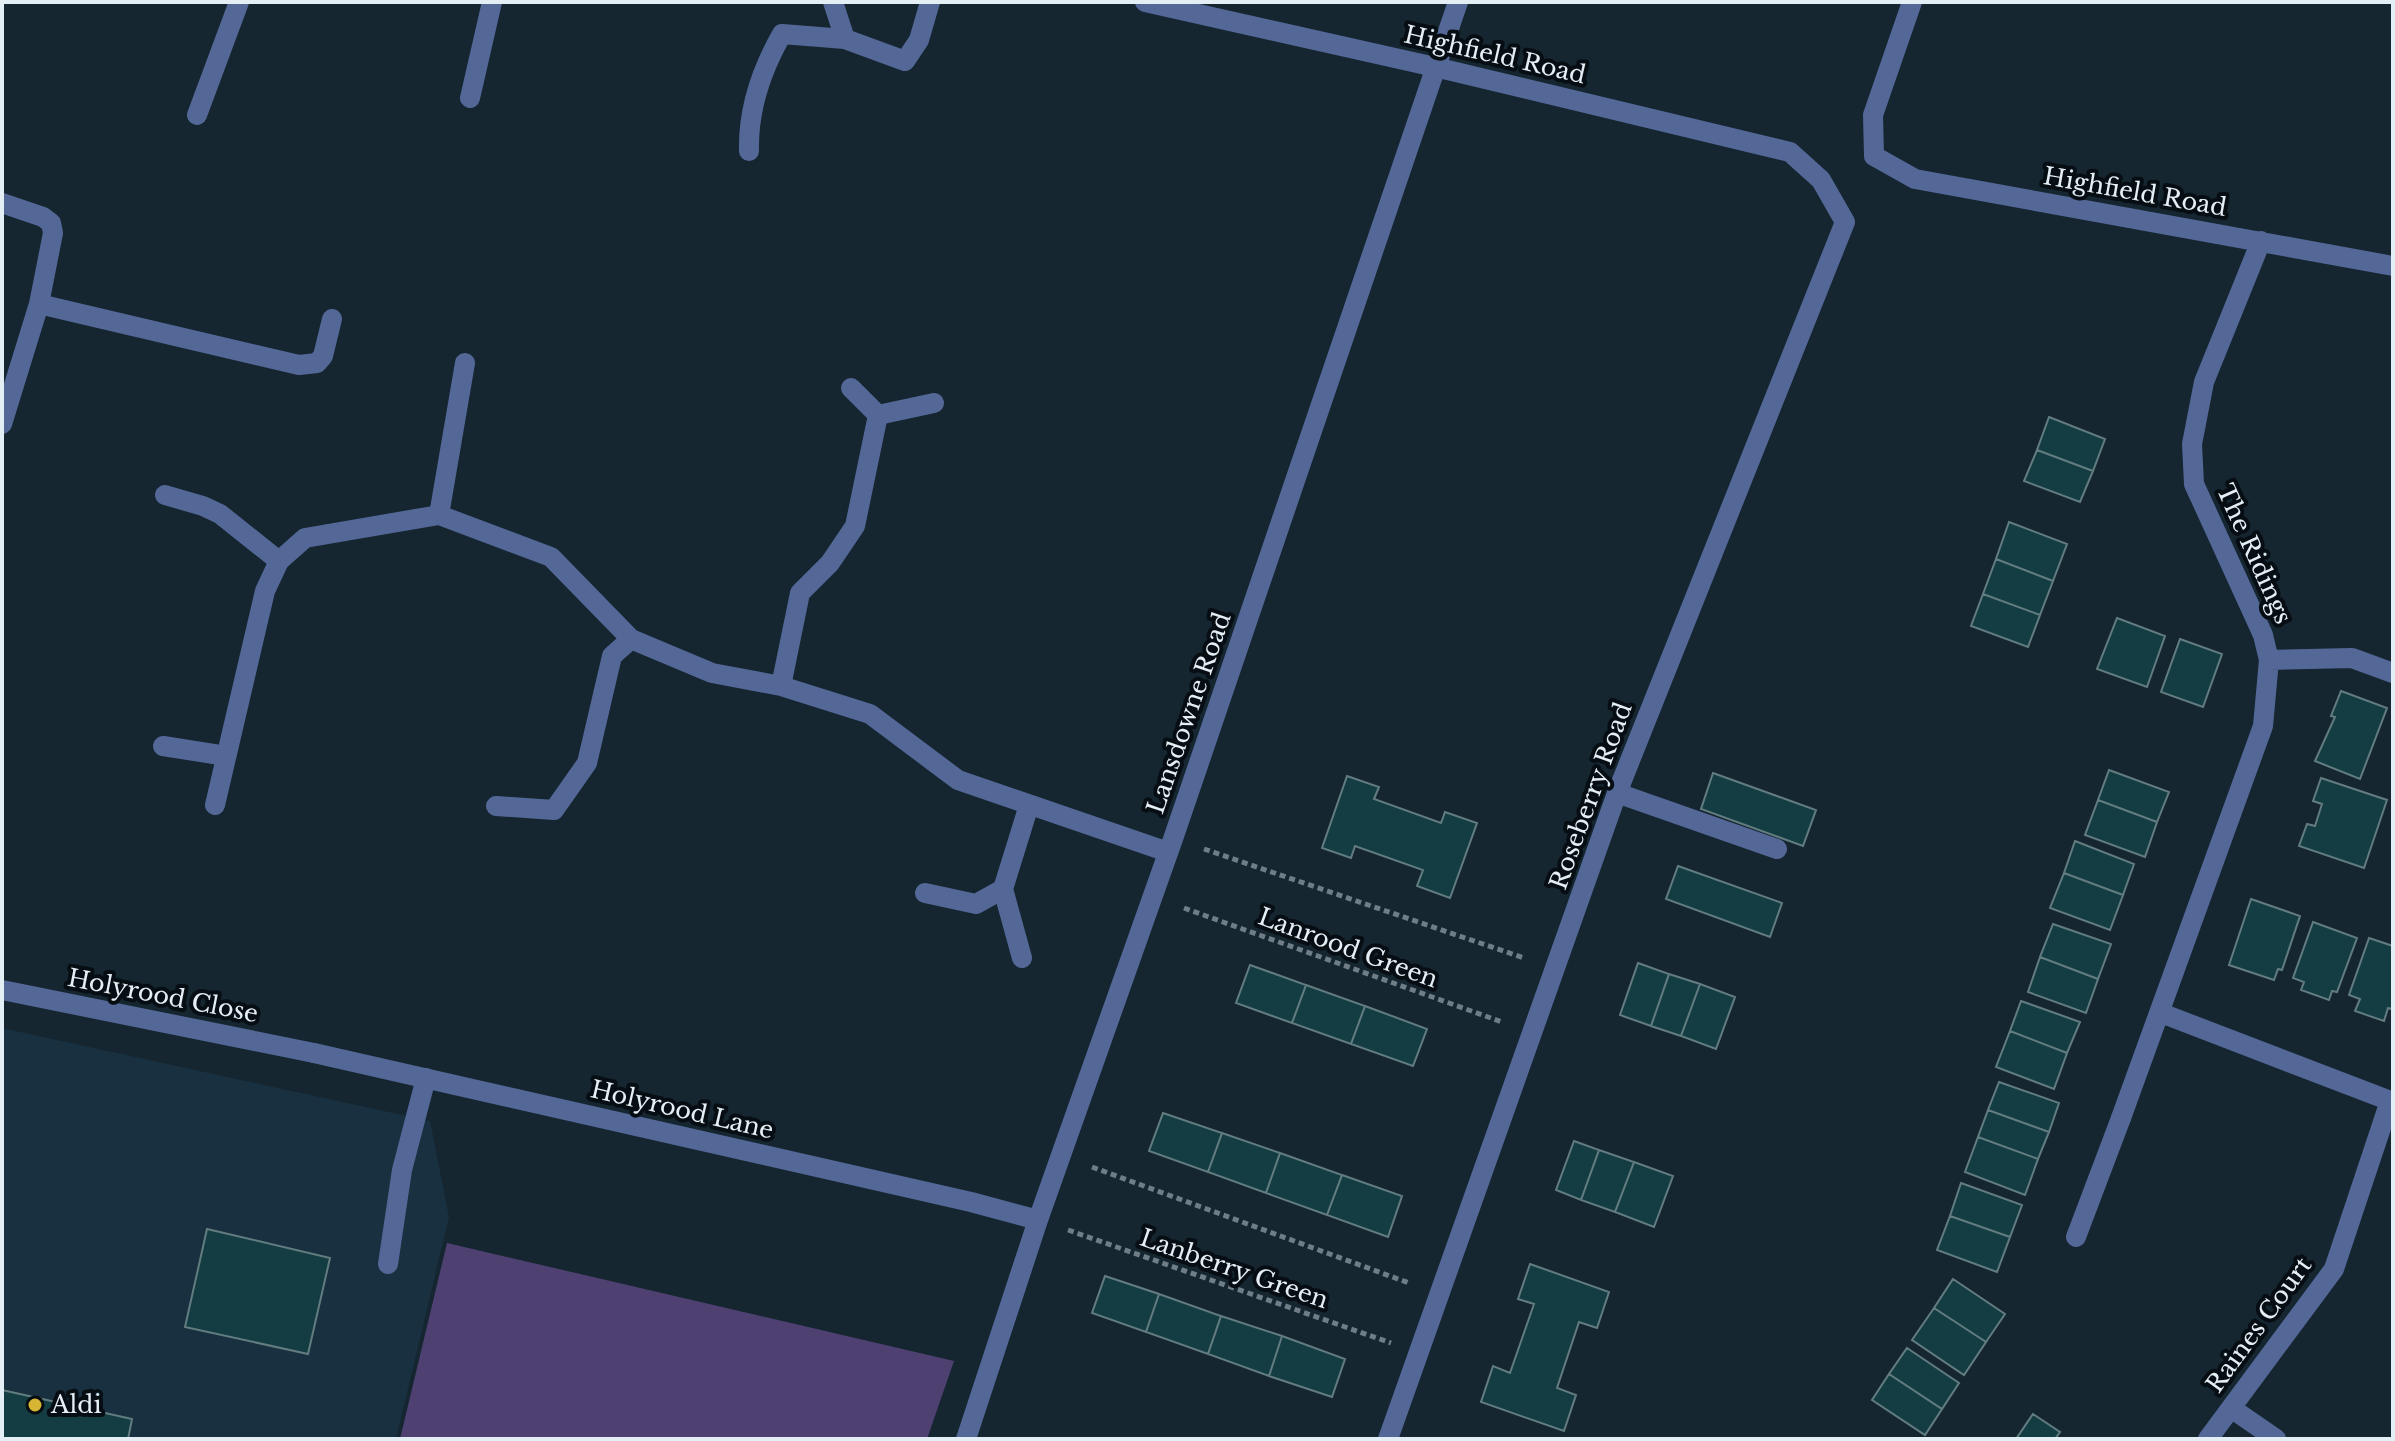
<svg xmlns="http://www.w3.org/2000/svg" width="2395" height="1441" font-family="'Libre Baskerville',serif">
  <rect width="100%" height="100%" fill="#152631"/>
  <path fill="#18303f" d="M2 1028 430 1121 449 1217 396 1439H2Z"/>
  <path fill="#4e4171" d="M447 1243 954 1361 927 1439H400Z"/>
  <path fill="#133d43" stroke="#627c80" stroke-width="2" d="M2049 417 2105 439 2093 471 2037 450Z
    M2037 450 2093 471 2080 502 2024 481Z
    M2009 522 2067 544 2053 581 1996 559Z
    M1996 559 2053 581 2040 615 1983 594Z
    M1983 594 2040 615 2028 647 1971 626Z
    M2117 618 2165 636 2147 687 2097 669Z
    M2180 639 2222 654 2203 707 2161 692Z
    M2341 691 2387 708 2360 779 2315 761 2335 717 2331 716Z
    M2109 770 2169 792 2157 822 2098 800Z
    M1713 773 1816 810 1803 846 1701 809Z
    M1347 776 1379 787 1374 799 1441 823 1445 812 1477 823 1450 898 1417 886 1423 870 1355 846 1351 858 1322 848Z
    M2321 778 2387 800 2364 868 2299 846 2307 824 2315 826 2322 804 2313 801Z
    M2098 800 2157 822 2145 857 2085 835Z
    M2075 841 2134 864 2123 895 2064 873Z
    M1678 866 1782 903 1770 937 1666 899Z
    M2064 873 2123 895 2110 930 2050 908Z
    M2251 899 2300 916 2282 970 2278 969 2274 980 2229 965Z
    M2313 922 2357 938 2337 992 2332 991 2329 1000 2301 990 2304 982 2293 978Z
    M2053 924 2111 944 2098 979 2040 957Z
    M2369 938 2393 946V1004L2391 1009 2388 1008 2384 1021 2355 1011 2360 999 2349 995Z
    M2040 957 2098 979 2086 1013 2028 992Z
    M1638 963 1669 974 1651 1026 1620 1015Z
    M1250 965 1306 985 1292 1023 1236 1003Z
    M1669 974 1700 984 1681 1036 1651 1026Z
    M1700 984 1735 997 1716 1049 1681 1036Z
    M1306 985 1365 1006 1351 1044 1292 1023Z
    M2021 1001 2080 1022 2067 1053 2010 1031Z
    M1365 1006 1427 1029 1413 1066 1351 1044Z
    M2010 1031 2067 1053 2054 1089 1996 1067Z
    M1999 1082 2059 1103 2049 1132 1988 1110Z
    M1988 1110 2049 1132 2038 1159 1978 1137Z
    M1163 1113 1222 1133 1208 1172 1149 1151Z
    M1222 1133 1280 1153 1266 1193 1208 1172Z
    M1978 1137 2038 1159 2025 1195 1965 1172Z
    M1574 1141 1599 1150 1581 1200 1556 1190Z
    M1599 1150 1634 1162 1615 1212 1581 1200Z
    M1280 1153 1342 1175 1327 1215 1266 1193Z
    M1634 1162 1673 1176 1654 1227 1615 1212Z
    M1342 1175 1402 1196 1388 1237 1327 1215Z
    M1961 1183 2022 1205 2010 1237 1950 1216Z
    M1950 1216 2010 1237 1997 1272 1937 1250Z
    M207 1229 330 1258 308 1354 185 1327Z
    M1530 1264 1609 1292 1597 1328 1579 1322 1557 1388 1576 1395 1564 1431 1481 1402 1493 1366 1510 1373 1534 1304 1518 1299Z
    M1105 1276 1159 1294 1146 1332 1092 1313Z
    M1953 1279 2005 1314 1986 1342 1934 1308Z
    M1159 1294 1221 1316 1208 1354 1146 1332Z
    M1934 1308 1986 1342 1964 1375 1912 1340Z
    M1221 1316 1282 1336 1269 1376 1208 1354Z
    M1282 1336 1345 1359 1332 1397 1269 1376Z
    M1907 1348 1959 1383 1942 1409 1889 1374Z
    M1889 1374 1942 1409 1925 1435 1872 1400Z
    M2 1390 132 1419 128 1439H2Z
    M2033 1414 2060 1432 2055 1439H2016Z"/>
  <g fill="none" stroke-linecap="round" stroke-linejoin="round">
    <path stroke="#6f7d87" stroke-width="5" stroke-dasharray="6 4" stroke-linecap="butt" d="M1204 849 1524 958
      M1184 908 1502 1022
      M1092 1167 1409 1283
      M1068 1230 1391 1343"/>
    <path stroke="#546898" stroke-width="20" d="M833 2 845 39
      M470 98 492 2
      M197 115 239 2
      M749 151C748 110 762 69 782 34L845 39 905 61 919 40 930 2
      M2 203 43 217 51 223 53 233 39 304 299 365 317 363 323 356 332 319
      M2 424 39 304
      M165 495 203 506 220 514 279 561
      M1617 793 1777 849
      M2076 1237 2121 1118
      M388 1264 402 1170 426 1078"/>
    <path stroke="#546898" stroke-width="20" d="M2 990 314 1053"/>
    <path stroke="#546898" stroke-width="20" d="M1145 2 1435 67 1790 152 1821 180 1845 222 1617 793 1388 1439
      M1912 2 1873 115 1874 156 1915 179 2393 266
      M851 388 878 415
      M439 515 465 363
      M2269 660 2352 658 2393 673
      M781 686 800 593 830 563 855 526 878 415 934 403
      M163 746 226 756
      M215 805 265 591 279 561 305 538 439 515 551 557 631 639 712 673 781 686 870 714 958 780 1168 852
      M496 806 554 810 587 763 612 656 631 639
      M925 893 976 904 1003 889
      M1022 958 1003 889 1029 805
      M2161 1013 2393 1102
      M314 1053 971 1202 1038 1220
      M2121 1118 2263 726 2269 660 2263 635 2194 484 2192 444 2204 382 2261 241
      M2231 1408 2276 1439
      M966 1439 1038 1220 1173 839 1458 2
      M2208 1439 2334 1269 2390 1101"/>
  </g>
  <circle fill="#d6b534" stroke="#070e13" stroke-width="3" cx="35" cy="1405" r="8"/>
  <g text-anchor="middle" stroke-width="8" stroke-linejoin="round" paint-order="stroke">
    <g font-size="24" fill="#e3eef5" stroke="#070e13">
      <text transform="translate(1495 55) rotate(13)" y="8">Highfield Road</text>
      <text transform="translate(2135 192) rotate(10)" y="8">Highfield Road</text>
      <text transform="translate(2254 554) rotate(66)" y="8">The Ridings</text>
      <text transform="translate(1189 713) rotate(-71)" y="8">Lansdowne Road</text>
      <text transform="translate(1591 796) rotate(-70)" y="8">Roseberry Road</text>
      <text transform="translate(1348 948) rotate(20)" y="8">Lanrood Green</text>
      <text transform="translate(163 996) rotate(11)" y="8">Holyrood Close</text>
      <text transform="translate(682 1110) rotate(13)" y="8">Holyrood Lane</text>
      <text transform="translate(1234 1269) rotate(19)" y="8">Lanberry Green</text>
      <text transform="translate(2259 1325) rotate(-54)" y="8">Raines Court</text>
    </g>
    <g font-size="24" fill="#e3eef5" stroke="#070e13" text-anchor="start">
      <text x="51" y="1413">Aldi</text>
    </g>
  </g>
  <rect width="2395" height="1441" fill="none" stroke="#e3eef5" stroke-width="8"/>
</svg>
